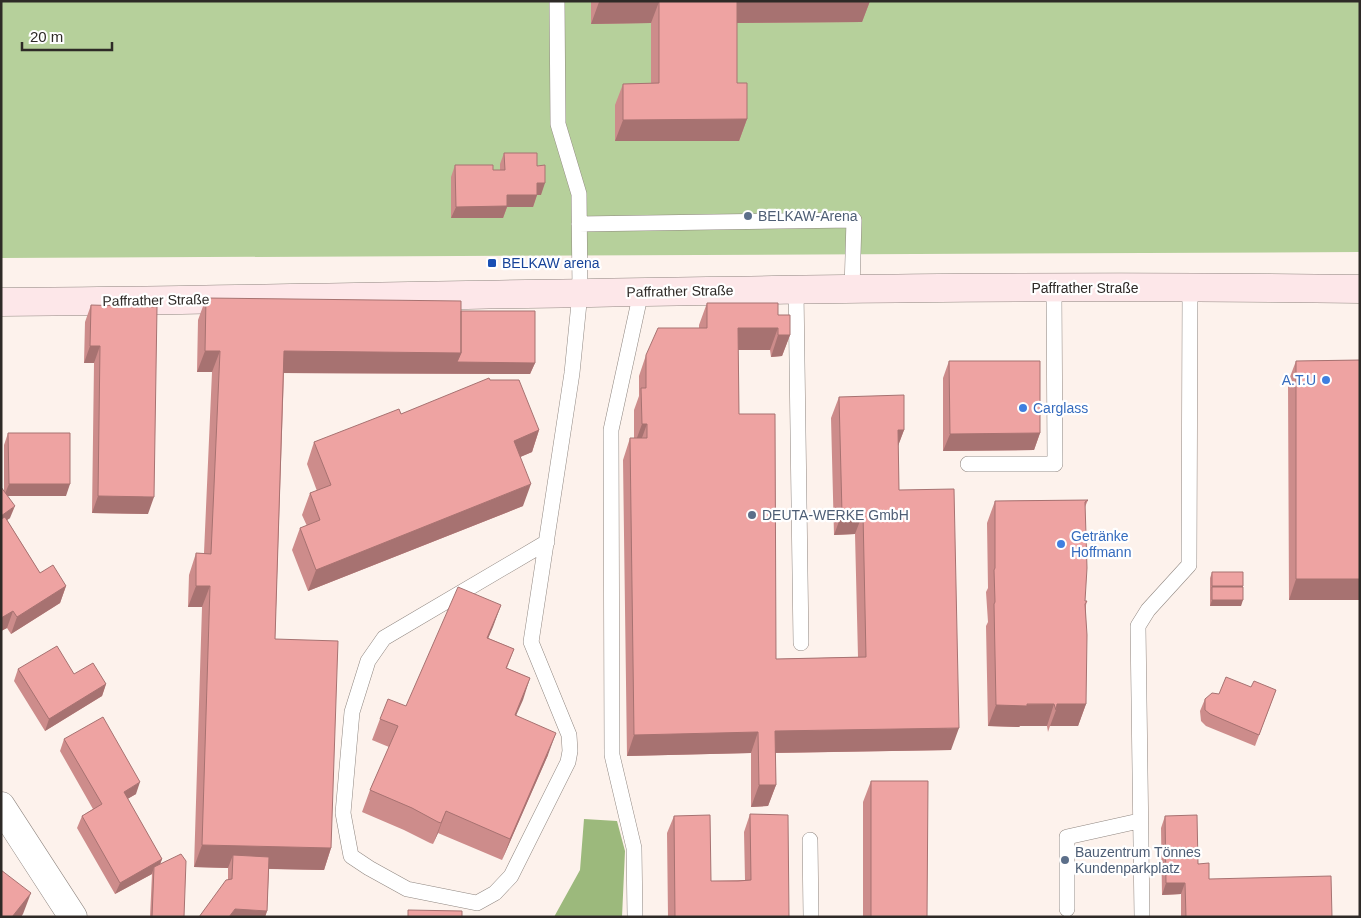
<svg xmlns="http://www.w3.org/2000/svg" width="1361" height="918" font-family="Helvetica,sans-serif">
  <rect width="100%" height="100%" fill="#fdf2ec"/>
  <path fill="#b6d09b" d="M1 1H1360V252L1 258Z"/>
  <path fill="#9cb97c" d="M584 819 617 821 625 851 622 917H554L580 870Z"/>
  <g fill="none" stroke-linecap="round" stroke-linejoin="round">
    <defs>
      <path id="lane" d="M579 224 854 220 852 290
        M796 290 801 643
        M968 464H1055L1054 289
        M547 542 384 638 368 661 352 712 343 813 351 856 369 868 407 889 477 903 495 893 511 876 568 762 570 751 569 735 531 642 572 373 580 293 579 194 558 124 557 1
        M810 840 811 917
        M1067 909V837L1139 821
        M635 917 634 848 612 755 611 430 641 292
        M1142 917 1138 626 1148 610 1189 565 1190 287"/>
      <path id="street" d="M1 806 73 917"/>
      <path id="secondary" d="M1 302C454 298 907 282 1360 289"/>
    </defs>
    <use href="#lane" stroke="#908781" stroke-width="16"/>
    <use href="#street" stroke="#908781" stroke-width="29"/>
    <use href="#secondary" stroke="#908781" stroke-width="29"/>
    <use href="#lane" stroke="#fff" stroke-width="15"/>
    <use href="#street" stroke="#fff" stroke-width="28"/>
    <use href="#secondary" stroke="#fde7e9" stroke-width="28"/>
  </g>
  <path fill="#cd8c8b" d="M591 1H870L862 22 737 23V83L747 119 739 141H615V105L623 84 651 83V23L591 24Z
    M504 153 537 166 541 195H537L533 207H507L503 218H451V177L455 165 493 170H500V164Z
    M206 298 461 311 535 363 530 374 284 373 275 639 331 848 324 870 269 869 267 911 265 917H199L228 880V868L194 867 202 607H188L189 575 196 553H204L212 372H197L198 320Z
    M707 303 778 315 790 335 782 356 771 357 770 350H738L739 414 776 659 858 657 855 534 834 535 831 418 839 397 904 430 898 446 899 490 951 750 775 753 776 785 768 806 751 807V753L627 756 623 460 630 438H634V410L639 396V376L646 355 699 328V325Z
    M91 305 148 514 92 513 94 363H84L85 322Z
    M1360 360V600H1289L1288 382 1296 361Z
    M949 361 1040 433 1034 450 943 451V378Z
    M490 380 539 430 532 452 520 457 523 506 308 591 292 550 300 528 307 526 302 515 310 493 317 491 307 464 314 442 401 414Z
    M8 433 66 496H8L10 518 7 520 40 573 66 586 60 603 11 634 7 628 1 631V487L4 492V445Z
    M1088 500 1085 507V601H1087L1086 605V704L1078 726H1050L1048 732 1047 726H1020L1019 727 988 726 986 626 988 622 986 592 988 588 987 523 995 501Z
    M1212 572 1243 586 1241 606H1210V578Z
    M501 605 488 638 514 649 507 668 530 678 516 715 548 755 502 860 438 833 433 844 430 843 404 830 362 812 370 790 389 747 372 740 380 719 406 706Z
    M18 669 74 674 106 684 102 696 45 731 14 681Z
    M1251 687 1276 690 1255 746 1206 726 1201 721 1200 711 1205 699 1219 694Z
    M64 739 136 794 127 799 162 859 160 865 184 917H150L152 874 115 894 77 828 82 816 93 809 60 751Z
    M871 781 927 917H863V802Z
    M750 814 789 917H668L667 833 674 816 711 881 745 880 744 832Z
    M1165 816 1209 879 1332 917H1181V894L1162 895 1161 828Z"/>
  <path fill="#a77271" d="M737 1H870L862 22 729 23Z
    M599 2H659L651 23 591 24Z
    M747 119 739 141H615L623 120Z
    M537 183H545L541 195H537L533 207H507L503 218H451L456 207 507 195Z
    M738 328H778L770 350H730Z
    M778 335H790L782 356 771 357Z
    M90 346H100L94 363H84Z
    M205 351H220L212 372H197Z
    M284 351 461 353 535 363 530 374 276 373Z
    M642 424H647L639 446H634Z
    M539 430 532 452 506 463 514 441Z
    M898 430H904L896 451Z
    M1040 433 1034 450 943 451 950 434Z
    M9 484H70L66 496H4Z
    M531 484 523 506 308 591 316 570Z
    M98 496 154 497 148 514 92 513Z
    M15 506 10 518 1 524V516Z
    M842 513H863L855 534 834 535Z
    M1296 579H1360V600H1289Z
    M66 586 60 603 11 634 17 617Z
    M196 586H210L202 607H188Z
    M1212 586H1243L1241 592 1212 587 1210 592Z
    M1212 600H1243L1241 606H1210Z
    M501 605 493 627 479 660 487 638Z
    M13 611 7 628 1 631V618Z
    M530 678 523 700 507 736 515 715Z
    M106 684 102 696 45 731 49 719Z
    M1054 704 1047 726H1020L1019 727 988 726 996 705Z
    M1057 704H1086L1078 726H1050L1056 710Z
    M959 728 951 750 767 753 775 731Z
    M758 732 751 753 627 756 634 735Z
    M556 733 548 755 502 860 510 839Z
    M140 782 136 794 119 804 124 792Z
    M759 785H776L768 806 751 807Z
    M446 811 438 833 433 844 441 823Z
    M202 845 331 848 324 870 232 868 233 855 228 868 194 867Z
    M162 859 157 871 154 867 152 874 115 894 120 883Z
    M1166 883H1185L1181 894 1162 895Z
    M31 893 23 914 21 917H11Z
    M235 909 267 911 265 917H229Z"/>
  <path fill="#eea3a2" stroke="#a77271" d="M599 1H737V83H747V119L623 120V84L659 83V2H599Z
    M504 153H537V166L545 165V183H537V195H507V206L456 207 455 165H493V170H505Z
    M206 298 461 301V353L284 351 275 639 338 641 331 848 202 845 210 586H196V553L211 554 220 351H205Z
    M707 303H778V315H790V335H778V328H738L739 414H775L776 659 866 657 863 513H842L839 397 904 395V430H898L899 490 954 489 959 728 775 731 776 785H759L758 732 634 735 630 438H647V424H642L641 388H646V355L658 328H707Z
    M91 305 157 307 154 497 98 496 100 346H90Z
    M461 311H535V363L457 362 461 353Z
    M1360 360V579H1296V361Z
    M949 361H1040V433L950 434Z
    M489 378 490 380H519L539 430 514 441 531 484 316 570 300 528 320 520 310 493 331 485 314 442 399 409 401 414Z
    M8 433H70V484H9Z
    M1 487 15 506 1 516Z
    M1088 500 1085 502 1087 568 1085 601H1087L1085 604 1087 635 1086 704H1057L1056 710 1054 704H1027V706L996 705 994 604 995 602 994 570 995 568V501Z
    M5 517 40 573 53 565 66 586 17 617 13 611 1 618V519Z
    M1212 572H1243V586H1212Z
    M458 587 501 605 487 638 514 649 506 668 530 678 515 715 556 733 510 839 446 811 441 823 438 822 412 808 370 790 398 726 380 719 388 699 406 706Z
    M1212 587H1243V600H1212Z
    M57 646 74 674 93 663 106 684 49 719 18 669Z
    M1226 677 1251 687 1254 681 1276 690 1259 735 1210 714 1205 710V699L1212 693 1219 694Z
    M103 717 140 782 124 792 162 859 120 883 82 816 102 804 64 739Z
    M871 781H928L927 917H871Z
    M750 814 788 815 789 917H675L674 816 710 815 711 881H738L751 880Z
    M1197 815 1198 864 1209 863V879L1331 876 1332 917H1186L1185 883H1166L1165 816Z
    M181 854 186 861 184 917H152L154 867Z
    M233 855 269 857 267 911 235 909 229 917H199L226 880 232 879Z
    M1 870 31 893 12 917H1Z
    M408 910 462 911V917H408Z"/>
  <g fill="#5c6f8a" stroke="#fff" stroke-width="2">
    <circle cx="748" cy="216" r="5"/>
    <circle cx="752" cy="515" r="5"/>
    <circle cx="1065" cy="860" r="5"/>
  </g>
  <rect fill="#1a4fb4" stroke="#fff" stroke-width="2" x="487" y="258" width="10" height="10" rx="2.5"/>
  <g fill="#3f7fe0" stroke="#fff" stroke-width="2">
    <circle cx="1326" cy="380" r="5"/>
    <circle cx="1023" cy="408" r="5"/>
    <circle cx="1061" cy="544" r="5"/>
  </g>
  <g text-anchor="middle" stroke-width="4.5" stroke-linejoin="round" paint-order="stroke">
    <g font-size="14" fill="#4e5e75" stroke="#fff" text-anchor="start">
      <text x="758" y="221">BELKAW-Arena</text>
      <text x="762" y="520">DEUTA-WERKE GmbH</text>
      <text x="1075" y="857">Bauzentrum Tönnes<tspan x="1075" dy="16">Kundenparkplatz</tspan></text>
    </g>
    <g font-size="14" fill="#164399" stroke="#fff" text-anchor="start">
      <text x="502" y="268">BELKAW arena</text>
    </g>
    <g font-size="14" fill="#2e2a27" stroke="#fff">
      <text x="1085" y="293">Paffrather Straße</text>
      <text transform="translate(680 291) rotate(-1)" y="5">Paffrather Straße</text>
      <text transform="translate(156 300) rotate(-1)" y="5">Paffrather Straße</text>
    </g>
    <g font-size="14" fill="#366cbe" stroke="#fff" text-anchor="start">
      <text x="1316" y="385" text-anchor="end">A.T.U</text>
      <text x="1033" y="413">Carglass</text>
      <text x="1071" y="541">Getränke<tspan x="1071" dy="16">Hoffmann</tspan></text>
    </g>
  </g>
  <rect width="1361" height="918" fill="none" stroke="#2e2a27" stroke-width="5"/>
  <path d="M22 42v8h90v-8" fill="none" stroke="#2e2a27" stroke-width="2.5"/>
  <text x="30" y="42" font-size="15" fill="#2e2a27" stroke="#ffffff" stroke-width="4" paint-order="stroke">20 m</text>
</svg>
